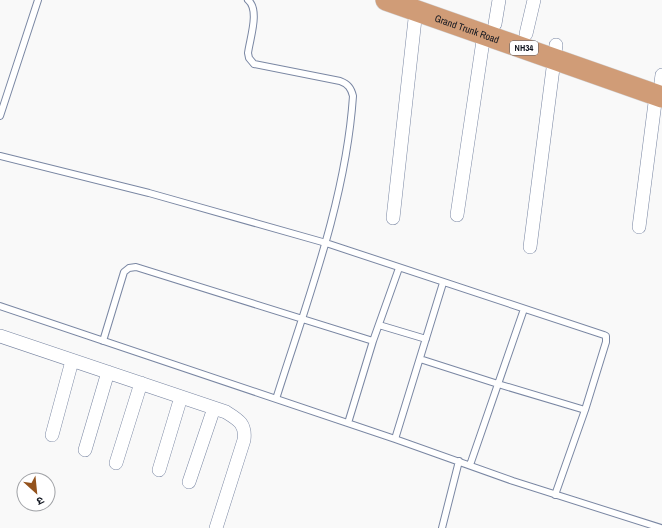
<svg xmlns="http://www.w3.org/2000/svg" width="662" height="528" font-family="'Archivo Narrow','Noto Sans Devanagari',sans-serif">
  <rect width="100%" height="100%" fill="#f9f9f9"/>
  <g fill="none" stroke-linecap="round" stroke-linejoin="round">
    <defs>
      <path id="service" d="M248 0C260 10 250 38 248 53L249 58 254 64 340 81C348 84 351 88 353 96 346 200 307 301 276 399
        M0 116 38 0
        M0 156 149 193 326 243 604 335 606 336V342L585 410 555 495
        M0 306 395 439 513 481 661 528
        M379 325 426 339
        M103 341 124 272 129 268 136 267 373 341
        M420 359 498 384 585 410
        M348 423 373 341 399 268
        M395 439 443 283
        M470 465 524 309
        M442 528 459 461"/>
      <path id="minor" d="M495 24 499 0
        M526 34 534 0
        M661 82 662 75
        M457 215 484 34
        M393 218 416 10
        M639 227 656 95
        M530 247 556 45
        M0 336 226 412C239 420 246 424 244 440L216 528
        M52 435 72 361
        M85 450 108 372
        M116 463 141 383
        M159 470 181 397
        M189 482 214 408"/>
      <g id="trunk">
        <path id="s1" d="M386 0 662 97"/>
      </g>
    </defs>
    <use href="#service" stroke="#7a87a3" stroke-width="8"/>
    <use href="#minor" stroke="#7a87a3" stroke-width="14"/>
    <use href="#trunk" stroke="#d4d5d7" stroke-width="22"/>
    <use href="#service" stroke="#fff" stroke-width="6"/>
    <use href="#minor" stroke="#fff" stroke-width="13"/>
    <use href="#trunk" stroke="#d09c77" stroke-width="21"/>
  </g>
  <g text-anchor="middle" stroke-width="3" stroke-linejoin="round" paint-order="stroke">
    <rect fill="#fff" stroke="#585b62" stroke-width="1" x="510" y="41" width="28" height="14" rx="3"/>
    <g font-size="9" font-weight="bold" fill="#10151f">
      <text x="524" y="51">NH34</text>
    </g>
    <g font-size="10" fill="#10151f" stroke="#fff">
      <text dy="4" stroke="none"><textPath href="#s1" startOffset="86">Grand Trunk Road</textPath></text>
    </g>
  </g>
  <g transform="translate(36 492) rotate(153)"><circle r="19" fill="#ffffff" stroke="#9fa1a5"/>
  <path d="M0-3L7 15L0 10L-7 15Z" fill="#94531d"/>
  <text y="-6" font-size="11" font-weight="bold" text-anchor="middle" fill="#10151f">उ</text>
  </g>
</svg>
